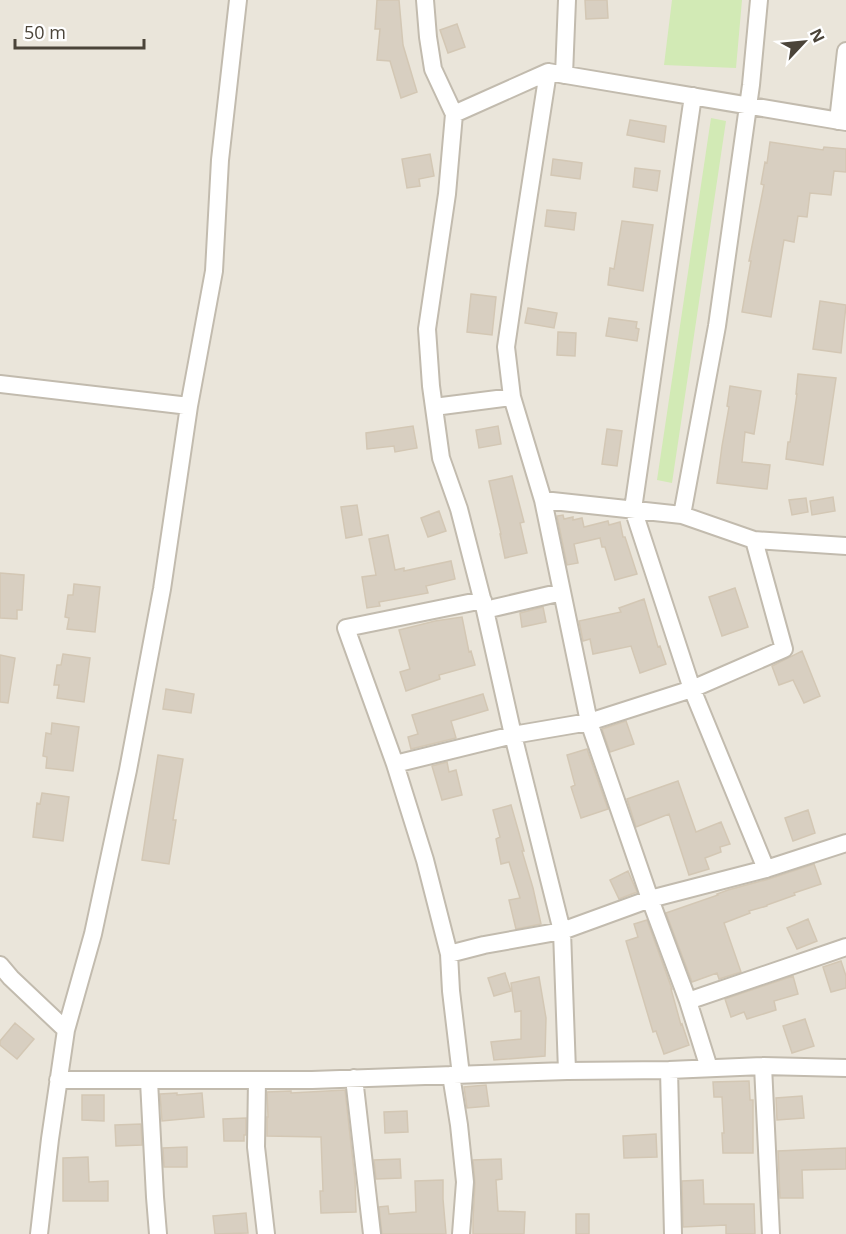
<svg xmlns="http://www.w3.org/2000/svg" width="846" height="1234" font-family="'Open Sans',sans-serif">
  <rect width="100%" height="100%" fill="#f6f3ec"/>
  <path fill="#eae5da" d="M0 0H846V1234H0Z"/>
  <path fill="#d2eab5" d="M672 0H742L736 68 664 65Z
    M711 118 726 121 672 483 657 480Z"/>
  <path fill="#d8cfc1" stroke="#d3c7b4" stroke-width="1.5" d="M377 0H399L403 45 417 92 401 98 390 61 377 60 380 29H375Z
    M585 0H607L608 18 586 19Z
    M457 24 465 47 448 53 440 30Z
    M630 120 666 126 664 142 627 135Z
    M770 142 823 150 824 147 846 149V172L834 171 831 195 810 193 807 217 798 216 794 242 784 240 771 317 742 312 751 261H749L764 185 761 184 765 162 767 163Z
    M430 154 434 176 419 179 420 186 407 188 402 159Z
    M553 159 582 163 580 179 551 175Z
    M635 168 660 171 657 191 633 187Z
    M547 210 576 213 574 230 545 226Z
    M622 221 653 225 643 291 608 285 610 268 614 269Z
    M471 294 496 297 492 335 467 332Z
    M820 301 846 305 841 353 813 349Z
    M528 308 557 313 554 328 525 323Z
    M609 318 637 322 636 328 639 329 637 341 606 336Z
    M558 332 576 333 575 356 557 355Z
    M798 374 836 378 823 465 786 459 788 442H790L797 394H796Z
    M730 386 761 391 754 434 745 432 742 462 770 465 767 489 717 483 722 446 729 407 727 406Z
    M413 426 417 448 395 452 394 446 367 449 366 433Z
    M498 426 501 444 479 448 476 430Z
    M607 429 622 431 617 466 602 464Z
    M512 476 524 522 520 523 527 553 505 558 500 534H501L489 481Z
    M833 497 835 511 812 515 810 501Z
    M806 498 808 512 792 515 789 500Z
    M357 505 362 535 346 538 341 507Z
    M439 511 446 531 428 537 421 518Z
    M563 515 564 519 573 517V520L582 518 584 527 608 521 609 525 620 522 623 537H625L637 574 615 580 605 547H602L600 538 574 544 578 563 567 565 557 516Z
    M388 535 395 570 404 568V571L451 561 455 579 426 586 428 593 379 602 380 606 367 608 362 577 376 575 369 539Z
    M0 573 24 575 22 610H17V619L0 618Z
    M74 584 100 587 95 632 67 629 69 618 65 617 68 595H73Z
    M735 588 748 627 722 636 709 597Z
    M644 599 658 647 660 646 666 664 640 673 631 646 593 654 590 639 583 641 579 621 621 612 619 608Z
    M543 607 546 622 522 627 520 613Z
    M462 617 469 652 471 651 475 665 439 675 440 679 406 691 400 672 410 669 399 630 435 621Z
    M802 651 820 696 804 703 793 680 779 685 772 666Z
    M63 654 90 658 84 702 57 698 59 685H54L57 665H61Z
    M0 655 15 658 8 703 0 702Z
    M166 689 194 694 191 713 163 709Z
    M483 694 488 710 451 721 456 738 411 749 408 737 418 734 412 715Z
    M626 721 634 744 610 752 602 729Z
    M52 723 79 727 73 771 46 768 47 757 43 756 46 733 51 734Z
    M587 749 608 809 581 818 571 787 575 785 567 755Z
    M158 755 183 759 173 820H176L169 864 142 860Z
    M447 762 449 772 456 770 462 795 442 800 432 766Z
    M678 781 696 832 721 822 730 844 720 847 721 852 705 858 709 869 689 875 669 814 636 827 627 799Z
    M42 793 69 797 63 841 33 837 37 803 40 804Z
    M511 805 519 833 524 851H522L533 888 541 924 516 929 509 900 520 898 509 862 501 864 496 839 500 837 493 810Z
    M808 810 815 833 793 841 785 818Z
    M814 864 821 884 794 893 795 895 767 905V906L749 911 750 913 724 923 741 972 719 979 717 973 692 982 666 913 718 895 717 894 728 890 769 879Z
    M628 871 637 892 619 899 610 880Z
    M808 919 817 941 797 949 787 928Z
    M647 920 672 989H671L681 1025 682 1024 689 1045 664 1054 656 1031 653 1032 626 941 638 937 634 924Z
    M841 961 846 976V988L831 992 823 967Z
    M505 973 511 991 494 996 488 978Z
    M793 976 798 994 774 1001 776 1010 747 1019 744 1012 731 1017 725 999Z
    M539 977 546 1018 545 1056 494 1060 491 1042 521 1039V1011L515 1012 511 983Z
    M805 1019 814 1046 792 1053 783 1026Z
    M15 1023 34 1039 17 1059 0 1045V1041Z
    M749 1081 750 1100H753V1153H723L722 1133H724L722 1097H714L713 1082Z
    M486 1085 489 1106 467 1108 464 1087Z
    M345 1090 355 1180 356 1212 321 1213 320 1191H323L321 1137 267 1136V1117H268L267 1092 291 1091V1093Z
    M177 1093V1095L202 1093 204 1117 162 1121 160 1094Z
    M82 1095H104V1121L82 1120Z
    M802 1096 804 1118 777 1120 776 1098Z
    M407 1111 408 1132 385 1133 384 1112Z
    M246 1118V1135H244V1141H224L223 1119Z
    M141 1124 142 1145 116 1146 115 1125Z
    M656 1134 657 1157 624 1158 623 1136Z
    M187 1147V1167H164L163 1148Z
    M846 1148V1169L802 1170 803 1198H780L778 1151Z
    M88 1157 89 1182 108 1181V1201H63V1158Z
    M400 1159 401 1178 376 1179 374 1160Z
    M501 1159 502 1179 496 1180 498 1211 525 1212 524 1234H473V1220L475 1183 473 1160Z
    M443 1180V1199L446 1234H382L379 1207 388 1206 389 1214 416 1212 415 1181Z
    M703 1180 704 1204H754L755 1234H726V1225L683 1227 682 1181Z
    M246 1213 248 1233 215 1234 213 1216Z
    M576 1214H589V1234H576Z"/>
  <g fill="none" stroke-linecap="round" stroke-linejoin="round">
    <defs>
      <path id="minor" d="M425 0 428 37 433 69 454 114
        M759 0 751 85 717 326 682 515 754 540 846 546
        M564 75 567 0
        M693 96 633 509 692 689 766 869
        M838 121 846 51
        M0 384 189 406
        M512 397 506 347 518 265 548 72
        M434 407 512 397 543 500
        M682 515 543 500 589 722 650 899 688 1001 709 1068
        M485 610 562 592
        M395 764 513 735 485 610 459 509 441 458 431 386 427 329 447 194 454 114 548 72 846 122
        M449 954 425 860 395 764 346 628 483 600
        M0 965 11 978 66 1030 50 1139 39 1234
        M688 1001 846 947
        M66 1030 93 934 128 770 162 589 189 406 214 271 220 160 238 0
        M763 1066 771 1234
        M669 1070 673 1234
        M567 1071 562 931 513 735 589 722 692 689 784 649 754 540
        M451 1075 459 1125 465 1182 461 1234
        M461 1075 451 991 449 954 484 945 562 931 650 899 766 869 846 843
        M354 1078 372 1234
        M58 1080H312L567 1071 669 1070 763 1066 846 1068
        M257 1080 256 1147 266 1234
        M149 1081 155 1197 158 1234"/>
    </defs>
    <use href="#minor" stroke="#c2bbae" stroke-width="20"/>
    <use href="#minor" stroke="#fff" stroke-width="16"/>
  </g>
  <g transform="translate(804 42) rotate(64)" stroke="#ffffff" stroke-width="4.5" paint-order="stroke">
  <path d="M0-4.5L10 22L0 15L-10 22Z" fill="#4b4439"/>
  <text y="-9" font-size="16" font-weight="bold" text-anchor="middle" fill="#4b4439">N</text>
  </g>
  <path d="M15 39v9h129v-9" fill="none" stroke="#4b4439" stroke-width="3"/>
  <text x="24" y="39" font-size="18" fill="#4b4439" stroke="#ffffff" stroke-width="4.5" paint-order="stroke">50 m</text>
</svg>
